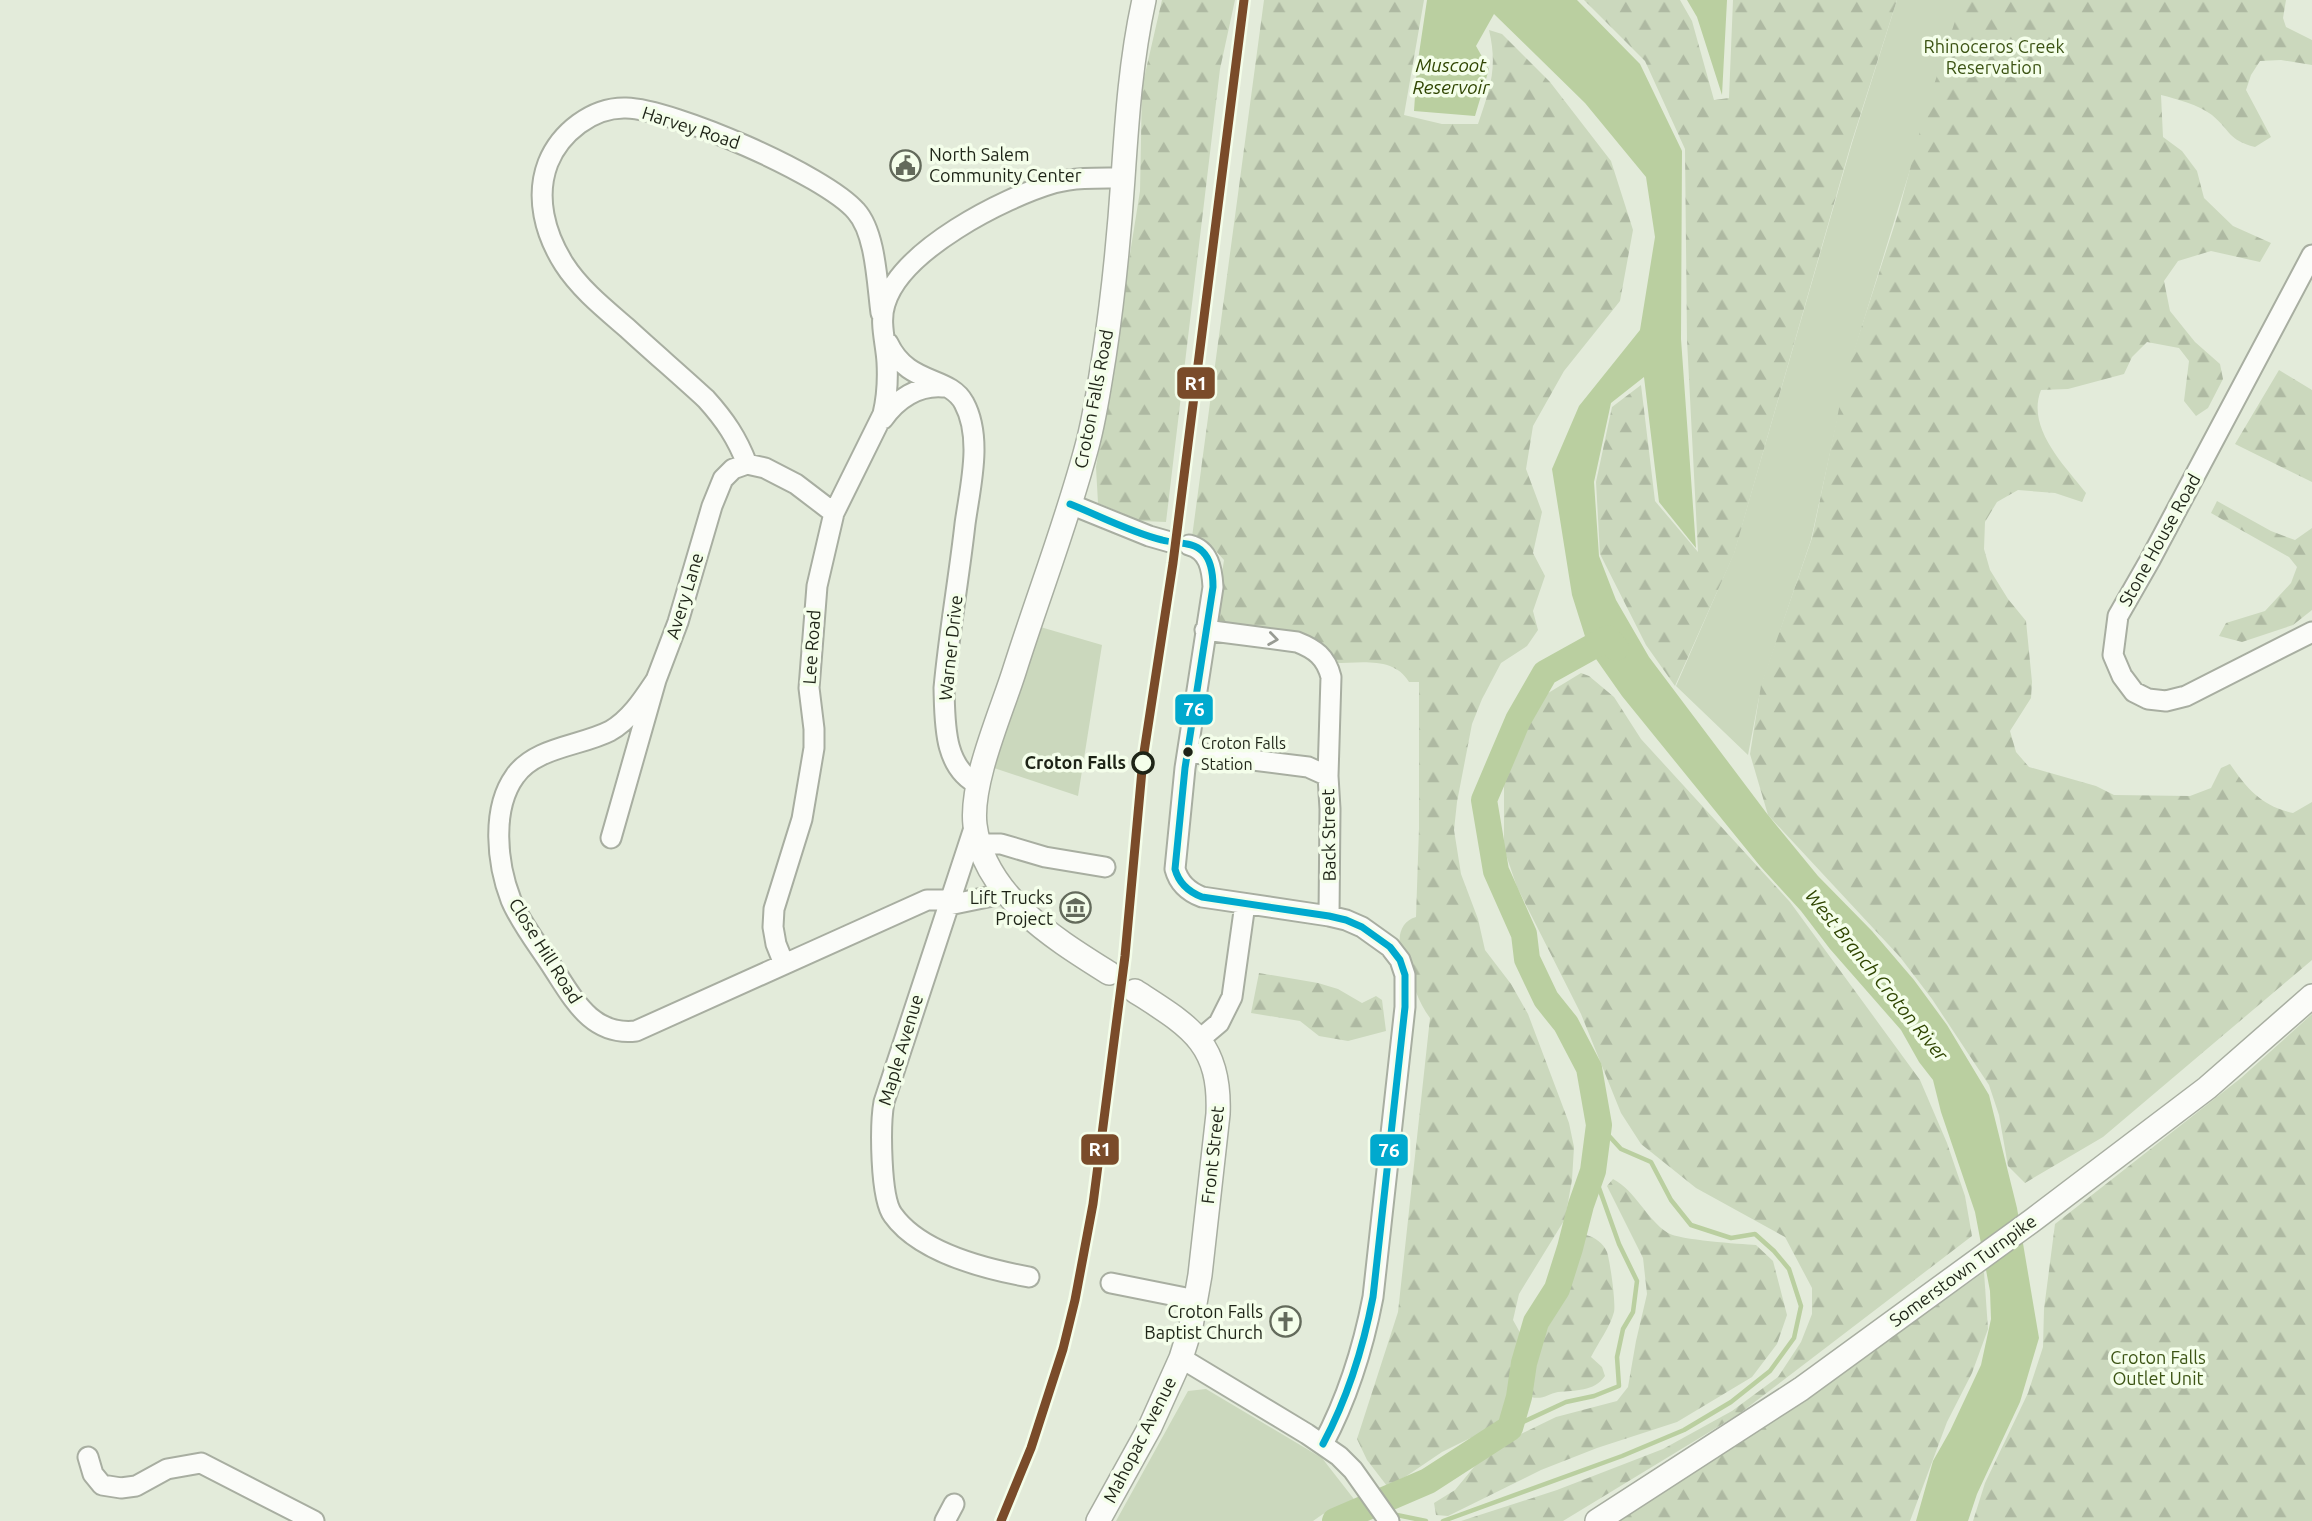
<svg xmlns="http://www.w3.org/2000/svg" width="2312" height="1521" font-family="Ubuntu,sans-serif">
  <defs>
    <pattern id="forest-firs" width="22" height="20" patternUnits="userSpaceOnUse" patternTransform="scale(1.75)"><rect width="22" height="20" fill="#cbd8bd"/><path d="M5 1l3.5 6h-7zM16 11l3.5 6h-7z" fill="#aeb9a2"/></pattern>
  </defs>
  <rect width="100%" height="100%" fill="#e3ebda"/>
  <path fill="#cbd8bd" d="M1897 0H2074L1937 82 1847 375 1811 540 1761 687 1748 755 1676 686 1734 553 1852 143Z
    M1037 626 1102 645 1078 796 991 767Z
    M1206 1389 1322 1458 1357 1503 1323 1514 1313 1521H1116L1188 1391Z"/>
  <path fill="url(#forest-firs)" d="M1162 0H1235L1220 69 1166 522 1141 521 1098 503 1096 467 1140 191 1142 87Z
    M1264 0H1424L1404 115 1442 124H1478C1490 88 1498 68 1489 30L1502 34 1550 82 1611 161 1633 230 1620 301 1564 371 1533 426 1526 469 1542 512 1533 553 1545 576 1533 611 1538 630 1527 646 1501 663 1482 699 1472 724 1457 802 1454 830 1461 874 1478 919 1485 950 1511 984 1528 1014 1569 1123 1574 1147 1572 1180 1565 1219 1519 1294 1513 1320 1523 1338C1515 1366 1511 1394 1503 1422L1442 1452 1405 1477 1387 1486 1367 1460 1357 1439 1398 1312 1430 1018C1418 1002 1411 980 1407 960 1405 955 1401 949 1400 944 1398 932 1404 920 1416 917L1419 828V682H1409C1394 656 1360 663 1334 663L1328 650 1313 642 1215 621 1224 560 1215 550 1192 537Z
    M1584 0H1680L1692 21 1714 100 1729 98 1733 0H1897L1851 144 1734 554 1675 686 1646 645 1600 554 1596 482 1612 407 1641 385 1655 501 1698 552 1687 340 1685 149 1645 61Z
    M1962 0H2286L2283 18 2286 27 2312 40V65L2281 60 2260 61 2251 75 2246 90 2271 137 2255 147C2228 140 2231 131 2212 115 2199 105 2177 99 2161 95L2163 137 2182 151 2197 171 2204 198 2233 226 2271 243 2260 262 2211 251 2178 261 2164 281 2170 311 2195 342 2220 364 2223 379 2208 408 2196 416 2184 401 2189 361 2179 348 2147 342 2132 357 2124 374 2068 389 2041 390C2026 428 2064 465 2086 493L2082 502 2055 493 2018 490 1997 502 1985 522 1984 549 1990 570 2008 599 2026 621 2032 682 2031 698 2010 731 2016 752 2029 767 2096 786 2114 795 2190 796 2211 788 2221 768 2230 764C2248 790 2262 806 2293 813L2312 802V960L2103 1137 2025 1183 2008 1166 1999 1115 1989 1085 1932 999 1900 957 1768 815 1750 754 1761 685 1812 538 1846 375 1898 214 1926 109Z
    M2279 370 2312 390V482L2235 444Z
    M2217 501 2271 531 2295 540 2312 528V610L2293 625 2242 642 2219 636 2226 623 2265 611 2291 583 2297 567 2289 557 2211 513Z
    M1581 673 1589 676 1614 697 1641 739 1790 902 1920 1080 1947 1143 1965 1196 1972 1236 1739 1414 1563 1521H1461L1557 1490 1663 1449 1732 1411 1778 1377 1801 1342 1812 1314V1288L1785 1237 1696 1188 1641 1144 1621 1113 1581 1014 1517 887 1504 849V780L1521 732 1540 698Z
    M1259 973 1318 983 1338 989 1362 1003 1376 996 1382 1000 1386 1031 1348 1041 1319 1036 1300 1021 1251 1013Z
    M2312 1014V1521H1973L1985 1483 2028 1393 2043 1347 2044 1309 2055 1224 2241 1078Z
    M1613 1179C1636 1191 1646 1219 1668 1233 1679 1240 1740 1244 1756 1245L1773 1261 1787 1315 1777 1344 1752 1377 1677 1422 1597 1448 1541 1470 1448 1516 1436 1515 1434 1503 1455 1490 1488 1450 1556 1417 1617 1401 1628 1387 1636 1341 1647 1294 1643 1258 1607 1186Z
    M1586 1235C1595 1237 1603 1243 1607 1252 1610 1261 1616 1303 1614 1312 1610 1327 1598 1343 1591 1357L1602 1367 1605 1376C1594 1392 1575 1390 1558 1392 1548 1394 1543 1400 1531 1397L1532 1372 1539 1343 1568 1291 1571 1271Z
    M1984 1272 1988 1329 1972 1373 1947 1422 1910 1521H1612L1853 1365Z"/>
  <path fill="#bacfa0" d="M1427 0H1577L1640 64 1682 151 1681 339 1696 548 1659 502 1644 377 1611 403 1594 482 1599 556 1616 600 1649 657 1768 815 1818 876 1872 931 1914 980 1947 1025 1989 1095 2017 1208 2039 1338 2020 1402 1977 1494 1968 1521H1916L1933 1461 1950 1431 1981 1365 1991 1319 1990 1291 1975 1212 1941 1112 1933 1080 1919 1062 1901 1030 1830 949 1801 911 1760 866 1622 696 1589 649 1572 595 1552 469 1579 406 1640 330 1655 237 1646 177 1585 103 1494 14 1476 46 1489 69 1475 116 1414 111 1417 67Z
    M1687 0H1727L1722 95 1697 17Z"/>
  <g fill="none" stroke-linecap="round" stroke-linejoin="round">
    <path stroke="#bacfa0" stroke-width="4.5" d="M1510 1428 1566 1402 1594 1396 1619 1386 1617 1357 1623 1329 1633 1312 1637 1281 1619 1244 1593 1171
      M1360 1509 1373 1511
      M1392 1514 1426 1521
      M1443 1521 1622 1456 1684 1430 1731 1402 1770 1371 1794 1338 1801 1306 1789 1269 1774 1251 1755 1234 1731 1238 1691 1225 1671 1200 1651 1162 1621 1149 1599 1125"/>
    <path stroke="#bacfa0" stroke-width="26" d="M1335 1521 1428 1481 1510 1428 1519 1397 1524 1363 1536 1322 1557 1289 1570 1248 1581 1205 1593 1171 1599 1125 1589 1068 1566 1024 1546 999 1527 959 1524 934 1496 871 1484 800 1518 720 1545 673 1608 638 1616 648"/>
    <defs>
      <path id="minor" d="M2312 255 2150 560 2118 616 2113 655 2122 676 2134 692 2148 699 2166 701 2186 696 2312 632
        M888 343C908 386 949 375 964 403 983 438 970 487 965 524 959 578 949 633 944 688 945 722 943 768 979 785
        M883 419C897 399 918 385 943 387
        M747 464C737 438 725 420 706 399 680 375 653 352 627 328 605 309 580 289 564 264 545 234 535 197 548 163 560 133 592 107 626 108 673 109 825 175 856 211 876 233 877 284 881 313
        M1070 504 1149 536 1170 542
        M1189 545C1209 550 1212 569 1213 587L1185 768 1175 869C1179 884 1189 892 1202 897L1329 916 1346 920 1362 927 1390 947 1400 960 1405 975V1007L1373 1297C1363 1349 1348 1397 1323 1444
        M1205 630 1297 642C1315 649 1326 657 1331 677L1328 776 1330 809 1329 916
        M656 680C644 698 630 720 610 731 581 746 535 747 515 776 491 809 497 864 511 900 521 924 539 946 553 968 574 1000 592 1036 636 1031L927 900H943L949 905 1007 893
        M1188 752 1308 767 1328 776
        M975 825 884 1102C880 1124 880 1198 893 1215 920 1253 985 1269 1029 1277
        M611 838 656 680 678 622 712 506 723 479 733 469 747 464 765 468 796 484 834 513
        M980 844H1001L1045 857 1105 867
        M784 964 776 944 773 927 774 909 802 819 814 748V729L809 688 817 586 834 513 883 414C887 397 888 380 887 362 886 343 879 322 885 304 901 250 1003 198 1054 183 1076 177 1100 178 1123 178
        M1200 1039 1219 1023 1232 997 1245 904
        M1111 1283 1196 1300
        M1181 1358 1307 1434 1339 1456 1353 1470 1389 1521
        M88 1457 93 1474 102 1485 121 1488 136 1486 167 1469 201 1463 314 1521
        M945 1521 954 1504"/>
      <path id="major" d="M1109 973C1055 939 984 896 975 825 970 783 1001 713 1014 672 1038 596 1067 522 1087 446 1095 417 1099 387 1104 357 1113 298 1119 238 1123 178 1127 118 1131 59 1144 0
        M1098 1521 1150 1427 1181 1358 1191 1326 1200 1275 1218 1114C1221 1042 1189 1026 1135 991
        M1597 1521 1801 1389 2033 1220 2207 1088 2312 996"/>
    </defs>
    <use href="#minor" stroke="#a8aea1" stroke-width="23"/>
    <use href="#major" stroke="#a8aea1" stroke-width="26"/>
    <use href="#minor" stroke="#fbfcf9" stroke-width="19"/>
    <use href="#major" stroke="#fbfcf9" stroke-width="23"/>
    <defs>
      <path id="bus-1" d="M1070 504C1100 516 1130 532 1162 540 1175 544 1193 541 1203 552 1212 561 1213 575 1213 587L1185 768 1175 869C1179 884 1189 892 1202 897L1329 916 1346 920 1362 927 1390 947 1400 960 1405 975V1007L1373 1297C1363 1349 1348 1397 1323 1444"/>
    </defs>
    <use href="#bus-1" stroke="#f4feea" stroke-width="12"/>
    <use href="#bus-1" stroke="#00a9ce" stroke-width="7"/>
    <defs>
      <path id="rail-1" d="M1001 1521 1031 1448 1063 1349 1075 1300 1093 1204 1125 956 1143 759 1173 563 1244 0"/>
    </defs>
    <use href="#rail-1" stroke="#f4feea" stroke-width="14"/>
    <use href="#rail-1" stroke="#7a4b2a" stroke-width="9"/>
  </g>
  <defs><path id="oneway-chevron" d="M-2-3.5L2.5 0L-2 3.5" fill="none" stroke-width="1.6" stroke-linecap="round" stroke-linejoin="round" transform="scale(1.75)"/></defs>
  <use stroke="#989b93" href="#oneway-chevron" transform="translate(1273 639) rotate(8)"/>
  <defs>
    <symbol id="civic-ring" viewBox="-11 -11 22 22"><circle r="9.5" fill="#f4feea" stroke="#636a5b" stroke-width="1.5"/><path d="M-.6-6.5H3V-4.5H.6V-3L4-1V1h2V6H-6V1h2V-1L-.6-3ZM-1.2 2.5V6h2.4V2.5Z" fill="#636a5b"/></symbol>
    <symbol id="museum-ring" viewBox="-11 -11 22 22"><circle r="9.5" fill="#f4feea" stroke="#636a5b" stroke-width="1.5"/><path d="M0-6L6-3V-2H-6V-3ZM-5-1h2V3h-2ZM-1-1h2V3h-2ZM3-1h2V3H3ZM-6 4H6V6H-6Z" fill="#636a5b"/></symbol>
    <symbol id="church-ring" viewBox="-11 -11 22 22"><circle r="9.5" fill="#f4feea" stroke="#636a5b" stroke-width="1.5"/><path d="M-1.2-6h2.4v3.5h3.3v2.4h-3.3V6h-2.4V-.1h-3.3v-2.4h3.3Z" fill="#636a5b"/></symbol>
  </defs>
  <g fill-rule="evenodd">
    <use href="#civic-ring" x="888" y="148" width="35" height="35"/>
    <use href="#museum-ring" x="1058" y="890" width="35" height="35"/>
    <use href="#church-ring" x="1268" y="1304" width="35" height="35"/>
  </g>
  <circle fill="#1e2417" stroke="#f4feea" stroke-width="2.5" cx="1188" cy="752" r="6"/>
  <circle fill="#f4feea" stroke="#1e2417" stroke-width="3.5" cx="1143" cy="763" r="10"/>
  <g text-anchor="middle" stroke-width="7" stroke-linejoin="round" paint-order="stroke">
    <g font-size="16" fill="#1e2417" stroke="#f4feea" text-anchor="start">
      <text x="1201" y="749">Croton Falls<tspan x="1201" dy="21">Station</tspan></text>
    </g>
    <g font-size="18" fill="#3c5414" stroke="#f4feea">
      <text x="1994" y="53">Rhinoceros Creek<tspan x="1994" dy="21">Reservation</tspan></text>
      <text x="2158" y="1364">Croton Falls<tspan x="2158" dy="21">Outlet Unit</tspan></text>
    </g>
    <g font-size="18" fill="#1e2417" stroke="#f4feea">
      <text transform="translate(691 128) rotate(18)" y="6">Harvey Road</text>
      <text transform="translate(1094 399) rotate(-79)" y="6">Croton Falls Road</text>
      <text transform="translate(2160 540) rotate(-61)" y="6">Stone House Road</text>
      <text transform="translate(685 596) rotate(-73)" y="6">Avery Lane</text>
      <text transform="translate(812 647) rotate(-86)" y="6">Lee Road</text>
      <text transform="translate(951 648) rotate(-84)" y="6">Warner Drive</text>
      <text transform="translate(1329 835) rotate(-91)" y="6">Back Street</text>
      <text transform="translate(545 951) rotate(58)" y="6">Close Hill Road</text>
      <text transform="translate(901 1050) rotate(-73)" y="6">Maple Avenue</text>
      <text transform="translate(1213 1155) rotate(-84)" y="6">Front Street</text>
      <text transform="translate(1963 1271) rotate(-36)" y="6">Somerstown Turnpike</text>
      <text transform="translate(1140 1440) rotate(-63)" y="6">Mahopac Avenue</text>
    </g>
    <g font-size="18" fill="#1e2417" stroke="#f4feea" text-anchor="end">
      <text x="929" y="161" text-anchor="start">North Salem<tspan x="929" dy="21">Community Center</tspan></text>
      <text x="1053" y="904">Lift Trucks<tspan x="1053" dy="21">Project</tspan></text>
      <text x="1263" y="1318">Croton Falls<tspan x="1263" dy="21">Baptist Church</tspan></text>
    </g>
    <g font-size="18" font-weight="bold" fill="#1e2417" stroke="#f4feea" text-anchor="end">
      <text x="1126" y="769">Croton Falls</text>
    </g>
    <g font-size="19" font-style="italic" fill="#2f4501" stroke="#f4feea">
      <text x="1451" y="72">Muscoot<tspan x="1451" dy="22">Reservoir</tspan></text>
      <text transform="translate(1877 975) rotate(51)" y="7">West Branch Croton River</text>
    </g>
  </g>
  <g stroke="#f4feea" stroke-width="2.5">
    <rect x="1176" y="366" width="40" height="34" rx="7" fill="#7a4b2a"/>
    <rect x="1174" y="693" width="40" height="33" rx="7" fill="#00a9ce"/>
    <rect x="1080" y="1133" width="40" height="33" rx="7" fill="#7a4b2a"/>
    <rect x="1369" y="1133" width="40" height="34" rx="7" fill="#00a9ce"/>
  </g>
  <g font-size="19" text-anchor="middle" font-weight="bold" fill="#fff">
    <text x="1196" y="390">R1</text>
    <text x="1194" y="716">76</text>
    <text x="1100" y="1156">R1</text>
    <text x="1389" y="1157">76</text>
  </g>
</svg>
